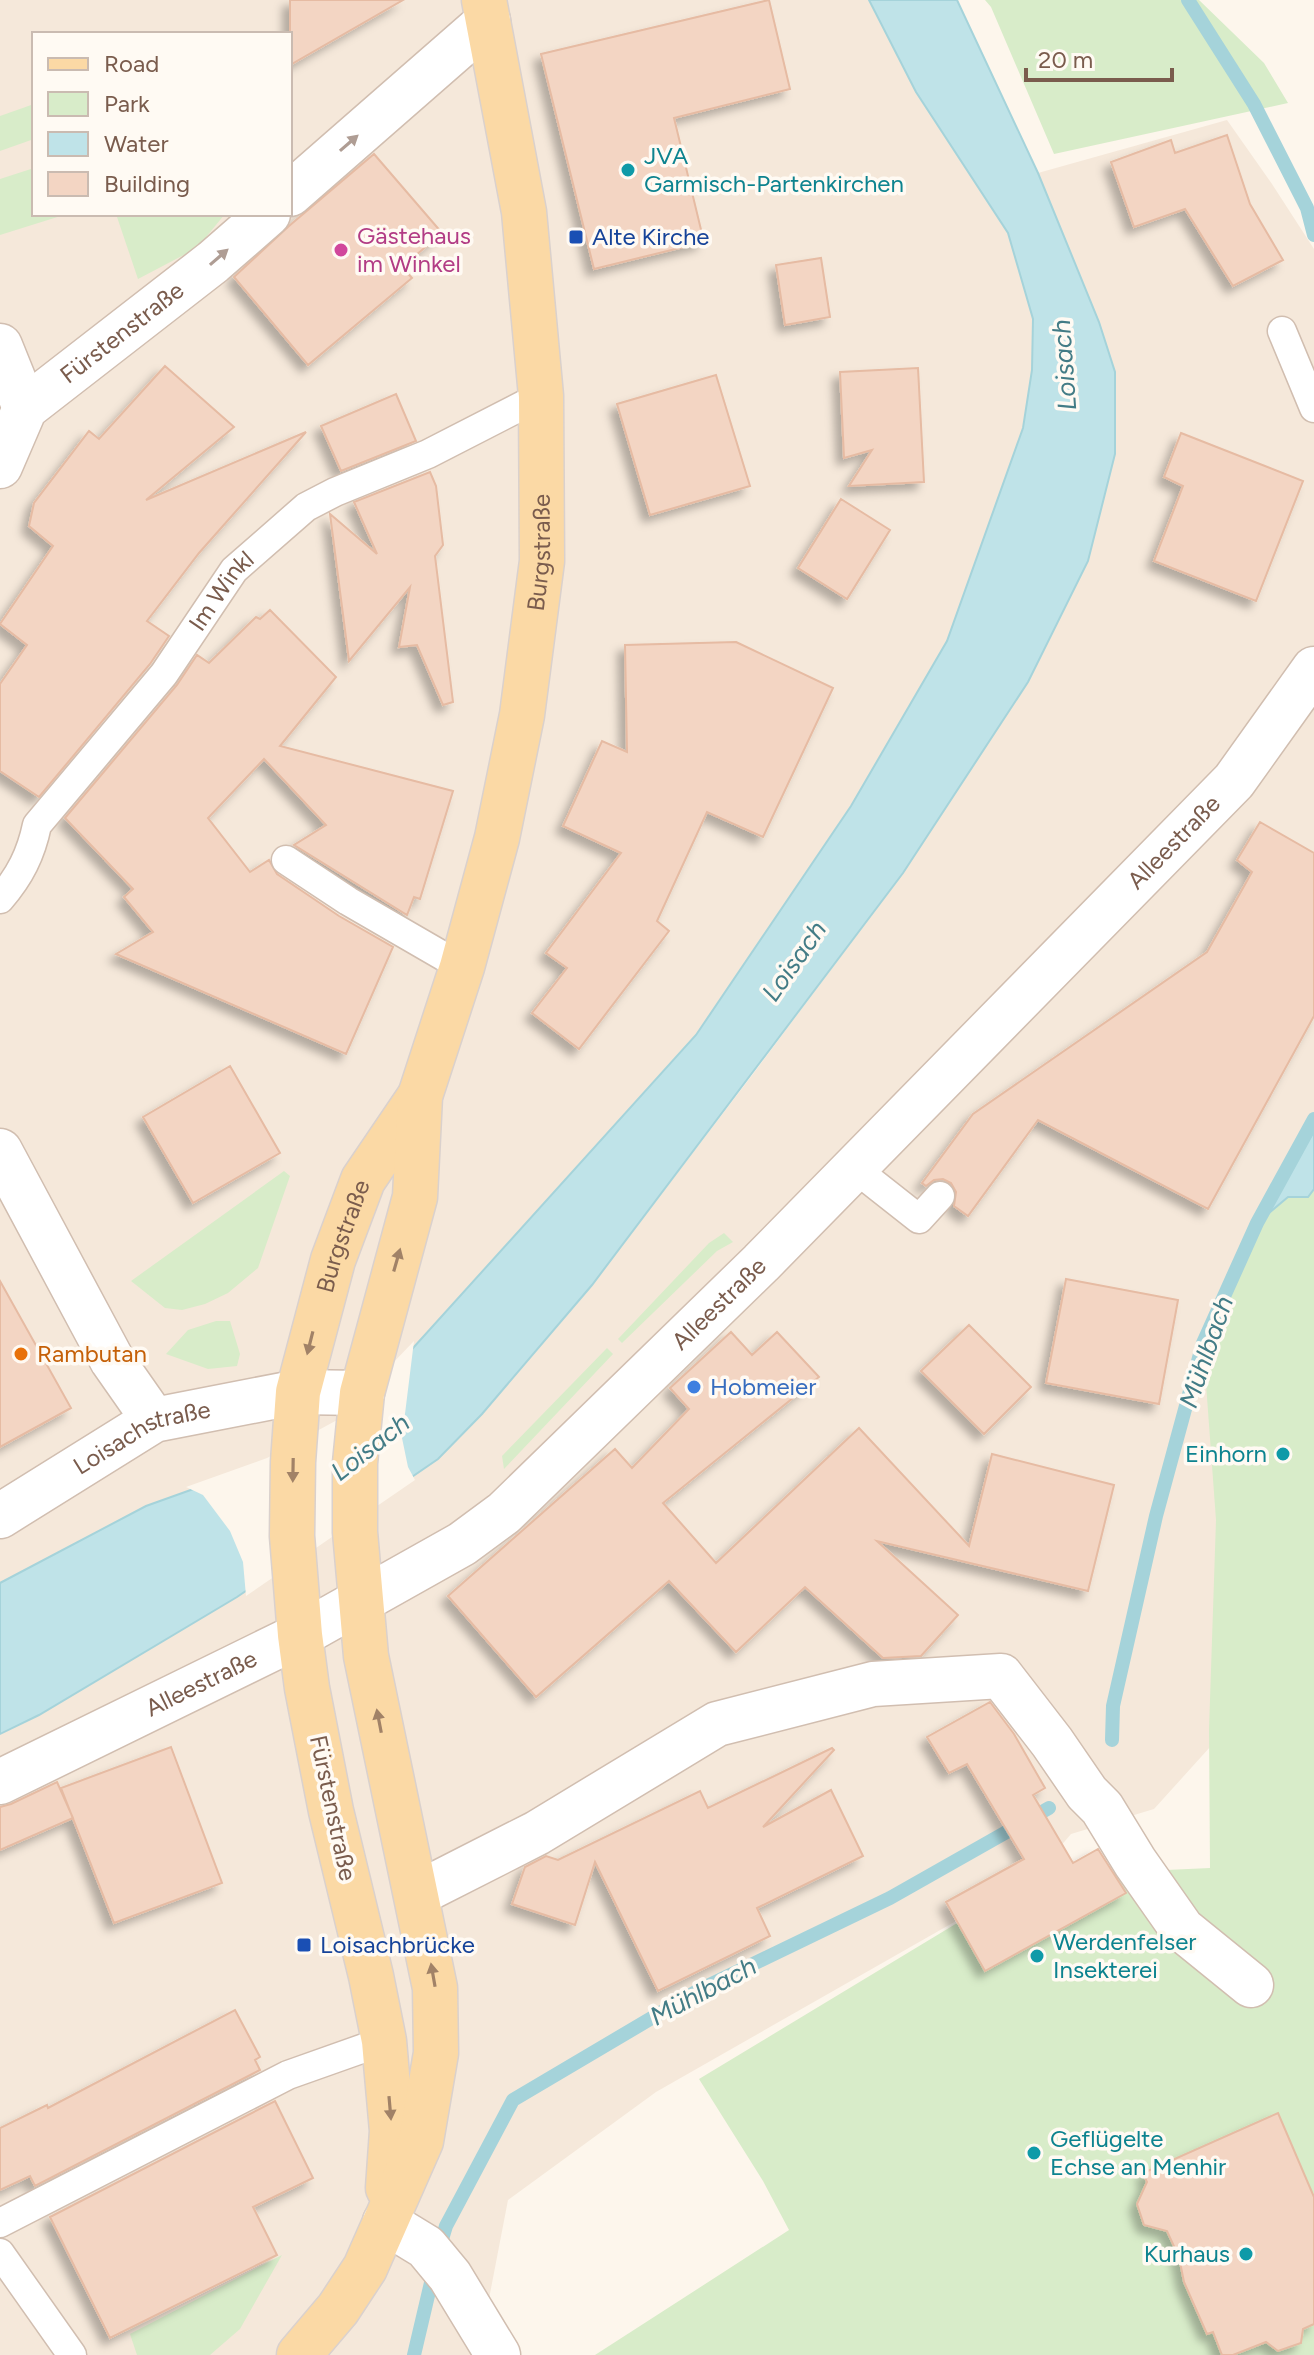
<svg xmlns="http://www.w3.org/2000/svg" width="1314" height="2355" font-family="Figtree,sans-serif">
  <defs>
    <filter id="shadow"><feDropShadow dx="-7" dy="7" stdDeviation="4" flood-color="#0004"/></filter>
  </defs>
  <rect width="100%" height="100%" fill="#fdf6ec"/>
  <path fill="#f5e8da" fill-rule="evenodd" d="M0 0H869L916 92 1008 233 1033 319 1032 370 1023 428 947 641 851 806 696 1035 404 1358 342 1422 269 1462 146 1506 0 1583ZM34 34H290V214H34Z
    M1227 120 1272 184 1314 249V1119L1257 1223 1203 1343 1235 1524 1220 1736 1154 1809 1071 1834 1035 1876 656 2092 508 2200 483 2330 494 2355H0V1734L39 1715 237 1597 592 1285 753 1074 903 873 1028 682 1099 322 1038 173Z"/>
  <path fill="#d8ecc9" d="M985 0H1199L1264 63 1288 103 1054 154 991 7Z
    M34 104V139L0 151V116Z
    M34 168V214H67L0 235V179Z
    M116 214H225L197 248 138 279Z
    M1314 1119V2355H595L789 2230 763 2181 699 2079 1035 1876 1210 1868 1209 1730 1216 1520 1203 1343 1257 1223Z
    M284 1171 290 1176 258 1268 228 1293 205 1304 182 1310 165 1308 131 1281Z
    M724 1233 733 1242 717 1251 622 1343 618 1339 709 1243Z
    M216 1321H230L240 1354 237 1366 208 1369 166 1354 188 1330Z
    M607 1348 613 1354 504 1469 502 1456Z
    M282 2255 240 2329 210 2355H137L130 2334Z"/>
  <path fill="#bfe3e8" stroke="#a5d3da" stroke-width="2" d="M869 0H957L1038 173 1099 322 1115 372V454L1088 561 1028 682 903 873 592 1285 482 1414 438 1459 237 1597 39 1715 0 1734V1583L146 1506 269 1462 342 1422 404 1358 696 1035 851 806 947 641 1023 428 1032 370 1033 319 1008 233 916 92Z
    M1307 1130 1314 1133V1189L1308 1197H1288L1257 1223Z"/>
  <path fill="#fdf6ec" d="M414 1341 402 1438 408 1467 415 1480 246 1596 243 1562 230 1531 203 1495 186 1487 267 1458 339 1419Z"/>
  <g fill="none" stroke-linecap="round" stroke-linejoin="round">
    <path stroke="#a5d3da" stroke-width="14" d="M1188 0 1254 104 1307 208 1314 235
      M1112 1740 1113 1706 1156 1516 1203 1343 1257 1223 1314 1119
      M439 2249 446 2226 513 2100 699 1990 890 1898 1049 1808
      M414 2355 434 2270"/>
  </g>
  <path fill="#f3d5c3" stroke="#e6bba3" stroke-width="2" filter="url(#shadow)" d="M290 0H403L290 65Z
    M769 0 790 89 674 118 704 242 594 269 541 54Z
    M1227 135 1250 204 1283 260 1233 286 1185 209 1134 227 1111 162 1171 140 1175 153Z
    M374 154 442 233 402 267 412 278 308 365 234 277 289 226Z
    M821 258 830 317 785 325 776 265Z
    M165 366 234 427 146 500 306 432 199 553 147 621 169 636 150 664 39 797 0 771V684L27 645 0 624 53 546 29 526 34 503 89 431 99 439Z
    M918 368 924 482 849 486 872 450 844 458 840 372Z
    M716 375 750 486 650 515 617 404Z
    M396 394 416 441 341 471 321 426Z
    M1181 433 1303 481 1256 601 1154 561 1183 486 1164 477Z
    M430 472 436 486 443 545 435 556 453 702 443 705 417 645 399 647 410 587 349 661 330 514 377 554 354 502Z
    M841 499 890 530 847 599 798 568Z
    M270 610 336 677 280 746 453 791 420 899 414 897 407 915 294 845 326 825 264 759 208 818 250 872 269 860 277 874 339 916 393 947 346 1054 116 954 153 932 124 897 133 889 65 818 177 685 197 655 209 663 256 617 260 619Z
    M736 642 833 688 763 837 707 812 657 921 669 931 579 1049 532 1013 567 968 546 953 621 853 563 826 602 741 627 752 625 645Z
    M1260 822 1314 853V1016L1208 1209 1038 1120 968 1216 954 1206 956 1192 951 1183 943 1179 934 1180 926 1186 922 1183 973 1114 1207 952 1252 872 1237 860Z
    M230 1066 280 1153 193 1203 143 1117Z
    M1066 1279 1178 1300 1159 1404 1046 1383Z
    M0 1281 71 1408 0 1447Z
    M969 1325 1031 1387 984 1434 921 1371Z
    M731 1332 752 1355 777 1332 819 1377 663 1503 716 1563 859 1428 969 1546 992 1454 1114 1485 1088 1591 877 1541 958 1615 921 1656 883 1658 805 1587 736 1652 669 1581 536 1697 448 1596 615 1449 632 1468 689 1409 670 1388Z
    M990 1702 1014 1734 1045 1788 1033 1795 1073 1863 1098 1849 1126 1893 985 1971 946 1902 1024 1859 967 1764 949 1773 927 1737Z
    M171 1747 222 1883 114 1923 61 1788Z
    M832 1748 834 1750 763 1827 831 1790 863 1856 757 1908 770 1936 658 1991 595 1862 575 1925 512 1904 525 1867 546 1856 558 1860 700 1791 708 1808Z
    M57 1782 73 1818 0 1850V1807L11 1804Z
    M235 2010 260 2057 255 2060 260 2070 35 2186 30 2176 0 2190V2128L47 2105 48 2108Z
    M275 2101 313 2178 253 2207 277 2255 110 2338 50 2217Z
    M1278 2113 1314 2197V2324L1303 2329 1301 2343 1278 2351 1266 2342 1233 2355H1222L1213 2332 1207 2334 1184 2282 1179 2257 1167 2231 1144 2225 1137 2204 1147 2182 1143 2173Z"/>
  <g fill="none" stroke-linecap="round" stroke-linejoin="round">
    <defs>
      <g id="service">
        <path d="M1282 331 1314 408"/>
        <path d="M286 860 348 901 462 967"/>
        <path id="s1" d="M0 899C20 876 31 854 37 825L164 674 234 570 306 507 335 492 428 454 541 396"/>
        <path d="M853 1167 919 1219 940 1196"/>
        <path d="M0 2223 288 2075 384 2041"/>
        <path d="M0 2253 72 2355"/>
      </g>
      <g id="minor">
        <path d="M290 194 488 21"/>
        <path d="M0 346 25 408"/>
        <path id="s2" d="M0 466 25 408 213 262 268 214"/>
        <path d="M0 1151 112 1360 154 1420"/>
        <path id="s3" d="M0 1516 154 1420 298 1392 362 1393"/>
        <path id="s4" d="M0 1782 300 1635"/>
        <path d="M417 1894 537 1833 717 1724 873 1684 1001 1676 1052 1742 1087 1793 1102 1808 1135 1862 1182 1929 1251 1985"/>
        <path d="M385 2222 426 2247 450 2276 498 2355"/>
      </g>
      <g id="tertiary">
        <path id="s5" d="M300 1635 462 1544 504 1513 761 1263 1234 781 1314 669"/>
      </g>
      <g id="primary">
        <path id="s6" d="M388 2188 392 2131 384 2041 371 1976 331 1811 307 1688 300 1635 292 1536 293 1462 298 1392 333 1260 363 1180 420 1096"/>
        <path id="s7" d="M299 2355 338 2309 365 2268 421 2141 436 2053 435 1988 366 1656 355 1532V1463L362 1393 415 1197 420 1096 462 967 497 838 522 715 542 561 541 396 524 212 484 0"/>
      </g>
    </defs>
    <use href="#service" stroke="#d1beb0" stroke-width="31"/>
    <use href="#minor" stroke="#d1beb0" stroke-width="47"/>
    <use href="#tertiary" stroke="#d1beb0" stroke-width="47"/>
    <use href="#primary" stroke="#dad1cd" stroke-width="47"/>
    <use href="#service" stroke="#fff" stroke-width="28"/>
    <use href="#minor" stroke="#fff" stroke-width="44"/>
    <use href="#tertiary" stroke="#fff" stroke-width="44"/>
    <use href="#primary" stroke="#fbd9a5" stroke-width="44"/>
  </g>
  <defs><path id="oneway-solid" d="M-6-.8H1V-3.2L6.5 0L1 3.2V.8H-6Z" transform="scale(2)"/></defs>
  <g fill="#af9d94">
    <use href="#oneway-solid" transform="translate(349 143) rotate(-41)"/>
    <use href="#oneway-solid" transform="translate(219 257) rotate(-41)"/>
  </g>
  <g fill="#a18267">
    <use href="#oneway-solid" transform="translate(397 1260) rotate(-74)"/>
    <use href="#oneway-solid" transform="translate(310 1343) rotate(104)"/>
    <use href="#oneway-solid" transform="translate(293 1470) rotate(91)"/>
    <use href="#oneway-solid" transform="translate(379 1721) rotate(-101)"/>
    <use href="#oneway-solid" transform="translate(433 1975) rotate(-100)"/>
    <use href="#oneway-solid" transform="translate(390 2108) rotate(85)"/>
  </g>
  <g fill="#0f9aa8" stroke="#fffaf3" stroke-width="3">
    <circle cx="628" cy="170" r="8"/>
    <circle cx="1283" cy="1454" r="8"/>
    <circle cx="1037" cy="1956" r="8"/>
    <circle cx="1034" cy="2153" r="8"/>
    <circle cx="1246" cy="2254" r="8"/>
  </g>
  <g fill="#1a4fb4" stroke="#fffaf3" stroke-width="3">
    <rect x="568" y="229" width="16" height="16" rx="4"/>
    <rect x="296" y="1937" width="16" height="16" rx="4"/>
  </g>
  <circle fill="#d1479c" stroke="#fffaf3" stroke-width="3" cx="341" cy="250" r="8"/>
  <circle fill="#e8710a" stroke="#fffaf3" stroke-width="3" cx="21" cy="1354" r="8"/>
  <circle fill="#3f7fe0" stroke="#fffaf3" stroke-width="3" cx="694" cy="1387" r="8"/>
  <g text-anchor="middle" stroke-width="7" stroke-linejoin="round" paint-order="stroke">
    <g font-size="24" fill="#0d838f" stroke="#fffaf3" text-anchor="start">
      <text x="644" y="164">JVA<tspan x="644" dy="28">Garmisch-Partenkirchen</tspan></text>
      <text x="1267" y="1462" text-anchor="end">Einhorn</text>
      <text x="1053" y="1950">Werdenfelser<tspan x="1053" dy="28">Insekterei</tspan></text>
      <text x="1050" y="2147">Geflügelte<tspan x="1050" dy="28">Echse an Menhir</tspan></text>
      <text x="1230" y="2262" text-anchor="end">Kurhaus</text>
    </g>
    <g font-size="24" fill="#b23c85" stroke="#fffaf3" text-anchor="start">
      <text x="357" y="244">Gästehaus<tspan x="357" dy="28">im Winkel</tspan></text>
    </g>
    <g font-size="24" fill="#164399" stroke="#fffaf3" text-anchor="start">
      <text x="592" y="245">Alte Kirche</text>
      <text x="320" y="1953">Loisachbrücke</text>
    </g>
    <g font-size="24" fill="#7a5c4d" stroke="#fffaf3">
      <text dy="8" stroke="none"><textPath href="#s2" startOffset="186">Fürstenstraße</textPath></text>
      <text dy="8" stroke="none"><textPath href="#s7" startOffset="1868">Burgstraße</textPath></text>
      <text dy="8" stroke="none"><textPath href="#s1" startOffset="382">Im Winkl</textPath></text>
      <text dy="8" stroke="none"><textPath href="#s5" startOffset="1186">Alleestraße</textPath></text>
      <text dy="8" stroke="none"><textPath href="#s6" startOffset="968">Burgstraße</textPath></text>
      <text dy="8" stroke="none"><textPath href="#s5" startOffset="538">Alleestraße</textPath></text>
      <text dy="8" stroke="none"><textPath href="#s3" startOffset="164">Loisachstraße</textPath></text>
      <text dy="8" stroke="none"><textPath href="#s4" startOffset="224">Alleestraße</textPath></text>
      <text transform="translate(333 1808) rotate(78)" y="8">Fürstenstraße</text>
    </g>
    <g font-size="24" fill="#c56008" stroke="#fffaf3" text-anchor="start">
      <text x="37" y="1362">Rambutan</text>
    </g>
    <g font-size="24" fill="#366cbe" stroke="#fffaf3" text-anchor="start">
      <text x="710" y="1395">Hobmeier</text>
    </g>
    <g font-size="26" font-style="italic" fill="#437c86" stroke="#fffaf3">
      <text transform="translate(1064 365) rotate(-94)" y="9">Loisach</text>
      <text transform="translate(794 961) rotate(-55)" y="9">Loisach</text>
      <text transform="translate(1206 1352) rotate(-71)" y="9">Mühlbach</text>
      <text transform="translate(370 1447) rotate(-38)" y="9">Loisach</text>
      <text transform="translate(703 1991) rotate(-28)" y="9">Mühlbach</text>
    </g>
  </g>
  <rect x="32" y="32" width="260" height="184" fill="#fffaf3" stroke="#cabbb1" stroke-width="2"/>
  <rect x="48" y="58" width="40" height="12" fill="#fbd9a5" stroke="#cabbb1" stroke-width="2"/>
  <text x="104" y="72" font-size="24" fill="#7a5c4d">Road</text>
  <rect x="48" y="92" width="40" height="24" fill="#d8ecc9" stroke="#cabbb1" stroke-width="2"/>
  <text x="104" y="112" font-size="24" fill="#7a5c4d">Park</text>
  <rect x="48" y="132" width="40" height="24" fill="#bfe3e8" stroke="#cabbb1" stroke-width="2"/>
  <text x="104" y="152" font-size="24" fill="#7a5c4d">Water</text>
  <rect x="48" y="172" width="40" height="24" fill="#f3d5c3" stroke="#cabbb1" stroke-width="2"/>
  <text x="104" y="192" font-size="24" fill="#7a5c4d">Building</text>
  <path d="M1026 68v12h146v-12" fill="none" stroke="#7a5c4d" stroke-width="4"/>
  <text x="1038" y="68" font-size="24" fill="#7a5c4d" stroke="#fffaf3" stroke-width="6" paint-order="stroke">20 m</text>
</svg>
